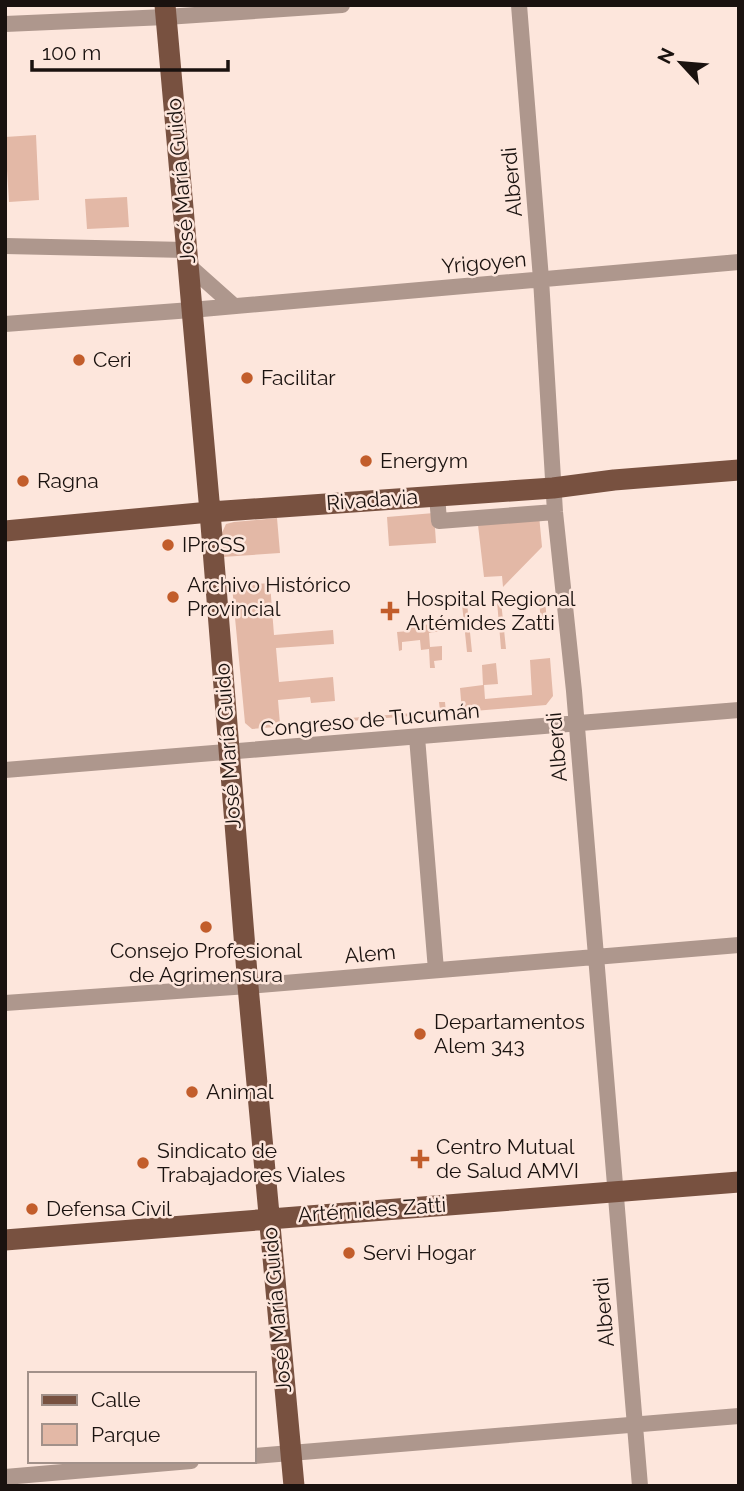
<svg xmlns="http://www.w3.org/2000/svg" width="744" height="1491" font-family="Raleway,sans-serif">
  <rect width="100%" height="100%" fill="#fde6dc"/>
  <path fill="#e3b8a6" d="M36 135 39 200 9 202 5 137Z
    M127 197 129 227 87 229 85 199Z
    M434 513 436 543 389 546 387 517Z
    M539 515 542 547 503 587 502 576 484 577 478 525Z
    M277 518 280 553 222 557 221 535 226 524 234 522Z
    M270 583 274 635 333 630 334 644 276 648 279 682 333 677 335 701 311 703 310 697 278 700 280 724 337 719V722L252 729 245 723 232 586Z
    M539 597H545L547 625 541 626Z
    M497 601H501L506 649H501Z
    M467 603 472 652H467L462 604Z
    M440 618 441 631 429 633 430 647 442 646V660L434 661 435 668H430L429 649 421 650 420 640 402 642V650L399 651 397 632 409 631V627L431 624V619Z
    M550 658 553 696 546 705 462 712 460 688 483 685 482 665 496 663 498 684 484 685 485 699 532 695 530 660Z
    M439 702H445L446 713 351 721 350 718 440 711Z"/>
  <g fill="none" stroke-linecap="round" stroke-linejoin="round">
    <path stroke="#ae978d" stroke-width="16" d="M519 5 541 279 555 512 574 691 640 1486
      M5 24 166 17 342 5
      M5 246 186 250
      M188 265 234 306
      M5 324 191 310 739 262
      M437 495 439 521 555 512
      M417 737 436 970
      M5 770 739 710
      M5 1003 248 986 739 945
      M254 1456 739 1416
      M5 1477 191 1461"/>
    <path stroke="#785140" stroke-width="21" d="M165 5 210 512 248 986 294 1486
      M5 531 210 512 553 488 614 480 739 470
      M5 1240 739 1182"/>
  </g>
  <g fill="#c25d2b" stroke="#fde6dc" stroke-width="2.5">
    <circle cx="79" cy="360" r="7"/>
    <circle cx="247" cy="378" r="7"/>
    <circle cx="366" cy="461" r="7"/>
    <circle cx="23" cy="481" r="7"/>
    <circle cx="168" cy="545" r="7"/>
    <circle cx="173" cy="597" r="7"/>
    <path d="M386.5 600.5h7v7h7v7h-7v7h-7v-7h-7v-7h7z"/>
    <circle cx="206" cy="927" r="7"/>
    <circle cx="420" cy="1034" r="7"/>
    <circle cx="192" cy="1092" r="7"/>
    <path d="M416.5 1148.5h7v7h7v7h-7v7h-7v-7h-7v-7h7z"/>
    <circle cx="143" cy="1163" r="7"/>
    <circle cx="32" cy="1209" r="7"/>
    <circle cx="349" cy="1253" r="7"/>
  </g>
  <g text-anchor="middle" stroke-width="5" stroke-linejoin="round" paint-order="stroke">
    <g font-size="21" fill="#1a120f" stroke="#fde6dc">
      <text transform="translate(181 181) rotate(-95)" y="7">José María Guido</text>
      <text transform="translate(512 182) rotate(-95)" y="7">Alberdi</text>
      <text transform="translate(484 263) rotate(-5)" y="7">Yrigoyen</text>
      <text transform="translate(372 500) rotate(-4)" y="7">Rivadavia</text>
      <text transform="translate(370 720) rotate(-5)" y="7">Congreso de Tucumán</text>
      <text transform="translate(228 746) rotate(-94)" y="7">José María Guido</text>
      <text transform="translate(557 747) rotate(-95)" y="7">Alberdi</text>
      <text transform="translate(370 954) rotate(-5)" y="7">Alem</text>
      <text transform="translate(372 1210) rotate(-4)" y="7">Artémides Zatti</text>
      <text transform="translate(277 1310) rotate(-95)" y="7">José María Guido</text>
      <text transform="translate(604 1312) rotate(-95)" y="7">Alberdi</text>
    </g>
    <g font-size="21" fill="#1a120f" stroke="#fde6dc" text-anchor="start">
      <text x="93" y="367">Ceri</text>
      <text x="261" y="385">Facilitar</text>
      <text x="380" y="468">Energym</text>
      <text x="37" y="488">Ragna</text>
      <text x="182" y="552">IProSS</text>
      <text x="187" y="592">Archivo Histórico<tspan x="187" dy="24">Provincial</tspan></text>
      <text x="406" y="606">Hospital Regional<tspan x="406" dy="24">Artémides Zatti</tspan></text>
      <text x="206" y="958" text-anchor="middle">Consejo Profesional<tspan x="206" dy="24">de Agrimensura</tspan></text>
      <text x="434" y="1029">Departamentos<tspan x="434" dy="24">Alem 343</tspan></text>
      <text x="206" y="1099">Animal</text>
      <text x="436" y="1154">Centro Mutual<tspan x="436" dy="24">de Salud AMVI</tspan></text>
      <text x="157" y="1158">Sindicato de<tspan x="157" dy="24">Trabajadores Viales</tspan></text>
      <text x="46" y="1216">Defensa Civil</text>
      <text x="363" y="1260">Servi Hogar</text>
    </g>
  </g>
  <rect width="744" height="1491" fill="none" stroke="#1a120f" stroke-width="14"/>
  <rect x="28" y="1372" width="228" height="91" fill="#fde6dc" stroke="#a2918a" stroke-width="2"/>
  <rect x="42" y="1395" width="35" height="10" fill="#785140" stroke="#a2918a" stroke-width="2"/>
  <text x="91" y="1407" font-size="21" fill="#1a120f">Calle</text>
  <rect x="42" y="1424" width="35" height="21" fill="#e3b8a6" stroke="#a2918a" stroke-width="2"/>
  <text x="91" y="1442" font-size="21" fill="#1a120f">Parque</text>
  <g transform="translate(681 63) rotate(296)" stroke="#fde6dc" stroke-width="5" paint-order="stroke">
  <path d="M0-5L12 26L0 18L-12 26Z" fill="#1a120f"/>
  <text y="-10" font-size="19" font-weight="bold" text-anchor="middle" fill="#1a120f">N</text>
  </g>
  <path d="M32 60v10h196v-10" fill="none" stroke="#1a120f" stroke-width="3.5"/>
  <text x="42" y="60" font-size="21" fill="#1a120f" stroke="#fde6dc" stroke-width="5" paint-order="stroke">100 m</text>
</svg>
